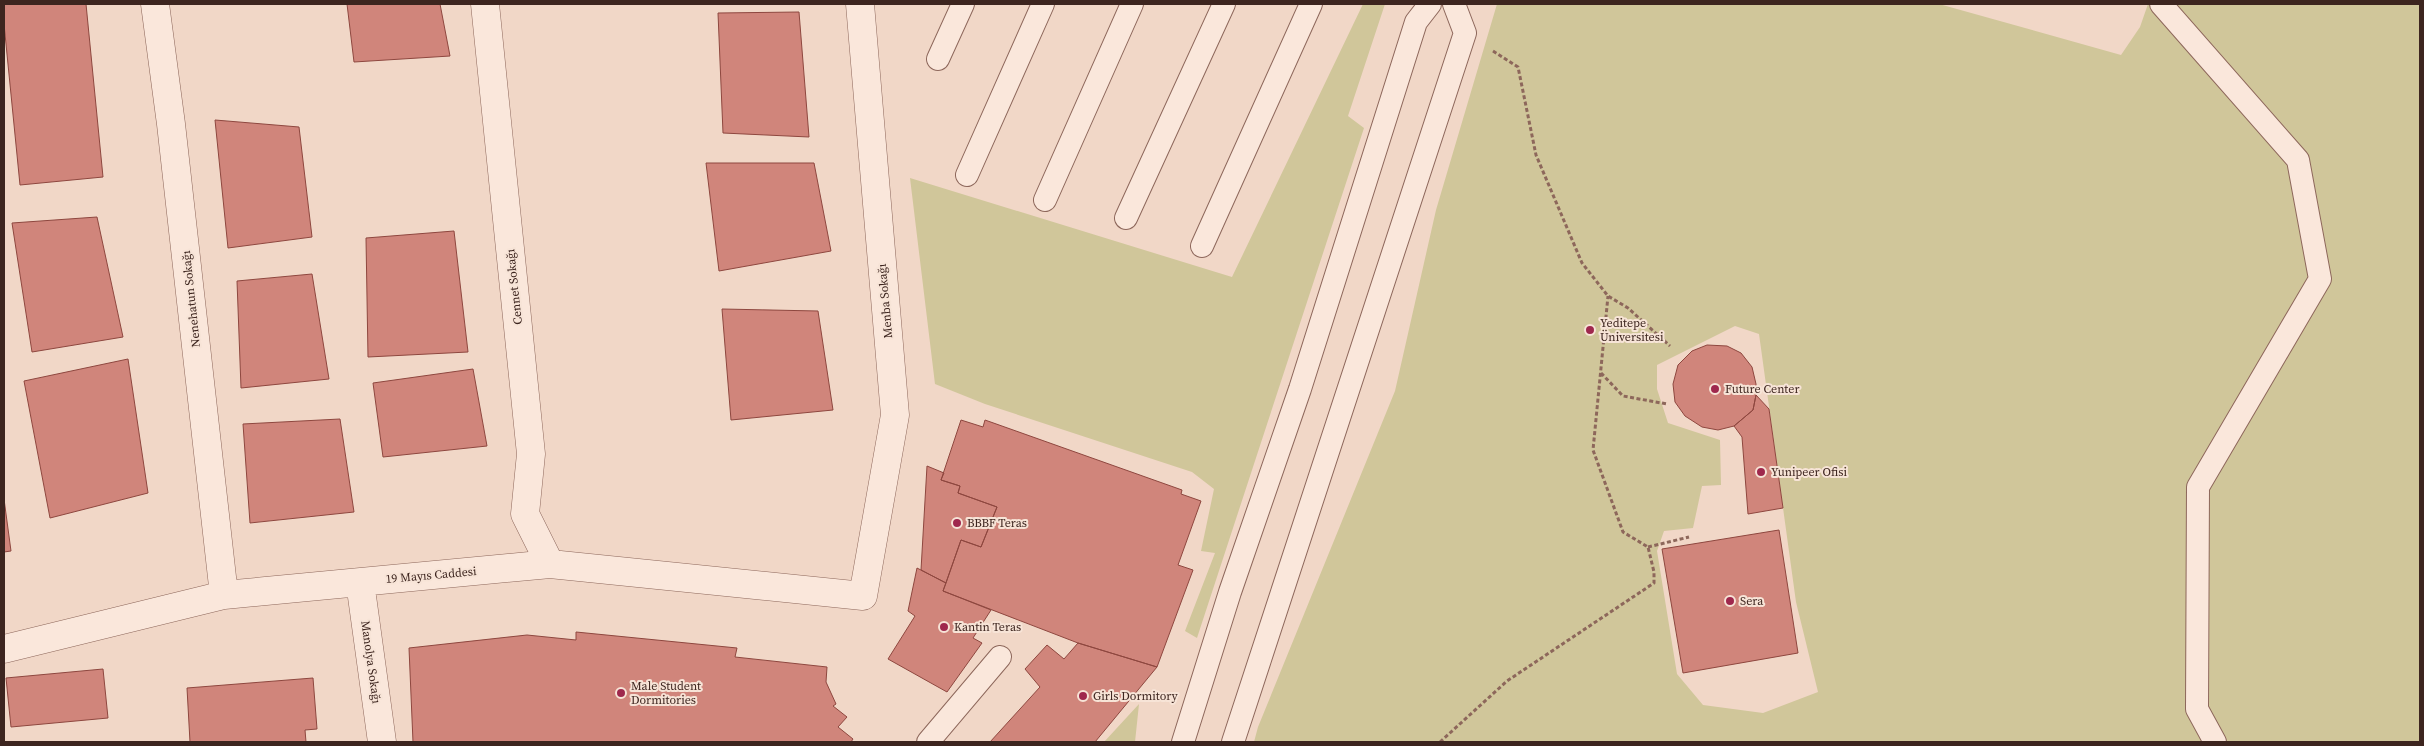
<svg xmlns="http://www.w3.org/2000/svg" width="2424" height="746" font-family="'Source Serif 4',serif">
  <rect width="100%" height="100%" fill="#f1d7c7"/>
  <path fill="#d0c69a" fill-rule="evenodd" d="M1363 4H1385L1348 116 1364 128 1197 638 1185 631 1215 553 1201 551 1214 489 1192 472 985 404 935 384 910 178 1232 277Z
    M1497 4H1939L2121 55 2140 27 2148 4H2420V742H1254L1258 727 1395 391 1436 210ZM1735 326 1759 334 1796 602 1818 692 1763 713 1703 705 1677 674 1657 551 1664 531 1693 528 1702 486 1721 485 1720 440 1668 423 1657 389V365Z
    M1139 704 1135 742H1104Z"/>
  <path fill="#d0857b" stroke="#8e473f" d="M4 4H86L103 177 20 185 4 24Z
    M347 4H440L450 56 354 62Z
    M799 12 809 137 723 133 718 13Z
    M215 120 299 127 312 237 228 248Z
    M706 163H814L831 251 719 271Z
    M97 217 123 337 32 352 12 223Z
    M454 231 468 352 368 357 366 238Z
    M312 274 329 379 241 388 237 281Z
    M722 309 818 311 833 410 731 420Z
    M1707 345 1727 346 1741 353 1752 367 1756 384V395L1753 410 1734 426 1718 430 1702 427 1685 416 1675 402 1673 384 1678 365 1692 351Z
    M128 359 148 493 50 518 24 381Z
    M473 369 487 446 383 457 373 383Z
    M1756 395 1769 409 1783 508 1748 514 1742 437 1734 426 1753 410Z
    M340 419 354 512 250 523 243 424Z
    M961 420 983 427 985 420 1182 490 1181 494 1201 501 1178 565 1193 570 1157 667 1078 643 943 591 961 540 981 547 997 507 958 493 960 486 941 480Z
    M927 466 944 473 941 480 960 486 958 493 997 507 981 547 961 540 946 583 921 570Z
    M4 499 11 551 4 552Z
    M1779 530 1798 653 1683 673 1662 549Z
    M917 568 946 583 943 591 991 610 973 638 982 643 947 692 888 659 915 616 908 611Z
    M576 632 737 648 735 657 827 667 826 682 836 704 833 706 847 717 838 727 853 739 851 742H413L409 648 527 635 576 640Z
    M1078 643 1157 667 1095 742H990L1040 687 1025 669 1047 645 1064 659Z
    M103 669 108 718 11 727 6 678Z
    M313 678 317 729 305 730 306 742H190L187 688Z"/>
  <g fill="none" stroke-linecap="round" stroke-linejoin="round">
    <defs>
      <path id="lane" d="M2161 4 2298 160 2320 279 2198 487 2197 709 2215 742
        M938 59 963 4
        M967 175 1043 4
        M1045 200 1132 4
        M1126 218 1224 4
        M1202 246 1311 4
        M928 742 1000 657
        M1183 742 1230 592 1300 389 1416 22 1430 4
        M1233 742 1465 33 1454 4"/>
      <path id="street" d="M155 4 171 124 224 595
        M485 4 531 454 525 514 550 564
        M360 582 382 742
        M4 649 224 595 550 564 863 596 895 415 860 4"/>
    </defs>
    <use href="#lane" stroke="#8d675b" stroke-width="24"/>
    <use href="#street" stroke="#8d675b" stroke-width="29"/>
    <path stroke="#8d675b" stroke-width="3" stroke-dasharray="4 2.5" stroke-linecap="butt" d="M1493 51 1518 67 1536 155 1582 263 1608 296 1628 308 1670 346
      M1601 373 1623 396 1667 404
      M1648 547 1689 537
      M1440 742 1507 681 1654 583V572L1648 547 1623 532 1593 450 1608 296"/>
    <use href="#lane" stroke="#fae7db" stroke-width="22"/>
    <use href="#street" stroke="#fae7db" stroke-width="28"/>
  </g>
  <g fill="#9f284d" stroke="#f7e4d7" stroke-width="2">
    <circle cx="1590" cy="330" r="5"/>
    <circle cx="1715" cy="389" r="5"/>
    <circle cx="1761" cy="472" r="5"/>
    <circle cx="957" cy="523" r="5"/>
    <circle cx="1730" cy="601" r="5"/>
    <circle cx="944" cy="627" r="5"/>
    <circle cx="621" cy="693" r="5"/>
    <circle cx="1083" cy="696" r="5"/>
  </g>
  <g text-anchor="middle" stroke-width="4" stroke-linejoin="round" paint-order="stroke">
    <g font-size="12" fill="#3d251f" stroke="#f7e4d7">
      <text transform="translate(514 287) rotate(-96)" y="4">Cennet Sokağı</text>
      <text transform="translate(191 299) rotate(-96)" y="4">Nenehatun Sokağı</text>
      <text transform="translate(885 301) rotate(-95)" y="4">Menba Sokağı</text>
      <text transform="translate(431 575) rotate(-5)" y="4">19 Mayıs Caddesi</text>
      <text transform="translate(371 662) rotate(82)" y="4">Manolya Sokağı</text>
    </g>
    <g font-size="12" fill="#3d251f" stroke="#f7e4d7" text-anchor="start">
      <text x="1600" y="327">Yeditepe<tspan x="1600" dy="14">Üniversitesi</tspan></text>
      <text x="1725" y="393">Future Center</text>
      <text x="1771" y="476">Yunipeer Ofisi</text>
      <text x="967" y="527">BBBF Teras</text>
      <text x="1740" y="605">Sera</text>
      <text x="954" y="631">Kantin Teras</text>
      <text x="631" y="690">Male Student<tspan x="631" dy="14">Dormitories</tspan></text>
      <text x="1093" y="700">Girls Dormitory</text>
    </g>
  </g>
  <rect width="2424" height="746" fill="none" stroke="#3d251f" stroke-width="10"/>
</svg>
